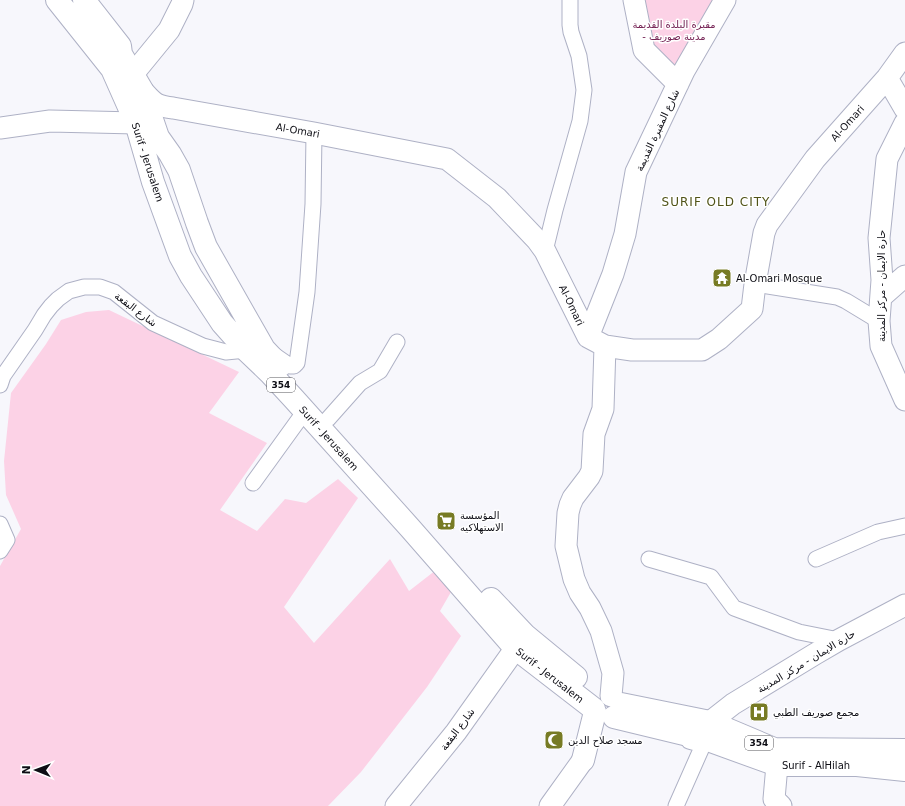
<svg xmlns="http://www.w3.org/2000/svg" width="905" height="806" font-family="'DejaVu Sans',Cairo,sans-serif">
  <rect width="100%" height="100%" fill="#f7f7fc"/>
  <path fill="#fcd2e6" d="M639 0H721L683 83 648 49Z
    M109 310 239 372 209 413 267 443 220 510 257 531 285 499 306 503 338 479 358 498 284 607 314 643 390 559 409 591 436 570 451 592 440 611 461 636 427 687 361 772 328 806H0V566L21 529 6 495 4 461 11 393 46 344 61 320 86 312Z"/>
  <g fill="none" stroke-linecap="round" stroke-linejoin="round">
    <defs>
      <path id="street" d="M545 251 555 210 580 121 584 90 579 56 571 32 570 25V0
        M755 284 837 297 846 301 879 321
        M274 355 290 366H294L297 363 307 292 313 204 314 133
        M0 385 3 376 35 330 44 315 51 306 58 299 69 291 84 287H100L114 292 153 323 203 346 226 352 246 350
        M328 419 360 383 380 371 397 342
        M253 483 305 411
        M0 524 7 540 0 551
        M649 559 711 577 734 608 799 632 839 640
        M816 559 878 532 905 526
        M676 806 703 745 689 741"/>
      <path id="secondary" d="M634 0 644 50 678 84
        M133 74 169 30 182 4 183 0
        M887 78 905 109
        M142 90C154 103 155 106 173 108L314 133 447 159 497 198 537 240 545 251 588 337 605 346 632 350H702L719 339 752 309 755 284 764 233 767 225 815 159 887 78 905 53
        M905 123 887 159 879 238 882 280 879 321 881 346 905 400
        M0 128 50 121 136 123
        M881 297 905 276
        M588 337 613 274 625 234 636 172 684 71 725 0
        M605 346 603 409 594 434 592 471 589 477 573 498 570 505 568 513 566 546 574 579 580 593 590 608 601 631 613 673 611 696
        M710 722 733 704 815 654 839 640 905 605
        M777 765 774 799 781 806
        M396 806 456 732 525 635
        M550 806 583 760"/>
      <path id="primary" d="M57 0 112 69 136 123 153 182 180 256 191 276 222 323 246 350 270 373 294 399 410 528 515 648 594 709
        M84 0 120 46 121 54 142 90 158 137 170 154 179 170 197 223 206 247 264 349 280 366
        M491 599 525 635 576 677
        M621 704 710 722 774 749 905 750
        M614 717 705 739 777 765H857L905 770
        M583 760 595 712"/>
    </defs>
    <use href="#street" stroke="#aeb1c5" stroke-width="17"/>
    <use href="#secondary" stroke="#aeb1c5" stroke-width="23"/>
    <use href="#primary" stroke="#aeb1c5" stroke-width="24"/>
    <use href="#street" stroke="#fff" stroke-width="15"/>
    <use href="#secondary" stroke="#fff" stroke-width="21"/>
    <use href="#primary" stroke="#fff" stroke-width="22"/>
  </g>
  <defs>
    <symbol id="temple-square" viewBox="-11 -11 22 22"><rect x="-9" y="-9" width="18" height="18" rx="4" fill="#777b24" stroke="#fff"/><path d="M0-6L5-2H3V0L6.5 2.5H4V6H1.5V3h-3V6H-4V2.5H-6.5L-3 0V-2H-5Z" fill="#fff"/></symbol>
    <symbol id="supermarket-square" viewBox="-11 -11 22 22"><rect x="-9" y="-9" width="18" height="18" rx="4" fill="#777b24" stroke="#fff"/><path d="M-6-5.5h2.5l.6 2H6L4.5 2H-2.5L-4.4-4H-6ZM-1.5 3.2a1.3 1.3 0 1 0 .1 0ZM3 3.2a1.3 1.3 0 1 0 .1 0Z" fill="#fff"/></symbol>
    <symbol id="hospital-square" viewBox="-11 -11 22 22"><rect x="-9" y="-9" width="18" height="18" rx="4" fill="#777b24" stroke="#fff"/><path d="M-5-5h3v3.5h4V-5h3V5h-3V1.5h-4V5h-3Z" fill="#fff"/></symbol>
    <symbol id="mosque-square" viewBox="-11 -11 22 22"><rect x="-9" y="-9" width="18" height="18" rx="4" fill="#777b24" stroke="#fff"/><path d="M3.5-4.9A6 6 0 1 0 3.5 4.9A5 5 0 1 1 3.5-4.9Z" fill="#fff"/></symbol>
  </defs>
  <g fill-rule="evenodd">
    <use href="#temple-square" x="711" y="267" width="22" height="22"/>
    <use href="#supermarket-square" x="435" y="510" width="22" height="22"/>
    <use href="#hospital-square" x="748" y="701" width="22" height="22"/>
    <use href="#mosque-square" x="543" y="729" width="22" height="22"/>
  </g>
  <g text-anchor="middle" stroke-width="3" stroke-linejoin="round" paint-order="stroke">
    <g fill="#fff" stroke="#56565a" stroke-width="1">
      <rect x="267" y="378" width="28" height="14" rx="3"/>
      <rect x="745" y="736" width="28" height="14" rx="3"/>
    </g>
    <g font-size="9" font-weight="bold" fill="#0d0d14">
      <text x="281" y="388">354</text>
      <text x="759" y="746">354</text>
    </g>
    <g font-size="10" fill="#742153" stroke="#fff">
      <text x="674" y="28">مقبرة البلدة القديمة<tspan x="674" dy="12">- مدينة صوريف</tspan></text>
    </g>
    <g font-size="10" fill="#0d0d14" stroke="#fff">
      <text transform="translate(847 123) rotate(-48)" y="4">Al-Omari</text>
      <text transform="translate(298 130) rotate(10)" y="4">Al-Omari</text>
      <text transform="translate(657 130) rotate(-65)" y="4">شارع المقبرة القديمة</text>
      <text transform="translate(148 162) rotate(72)" y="4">Surif - Jerusalem</text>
      <text transform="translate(881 286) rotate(-90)" y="4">حارة الايمان - مركز المدينة</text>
      <text transform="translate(572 305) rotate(64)" y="4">Al-Omari</text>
      <text transform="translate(136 309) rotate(37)" y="4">شارع البقعة</text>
      <text transform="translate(329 438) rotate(48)" y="4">Surif - Jerusalem</text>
      <text transform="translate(806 661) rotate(-31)" y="4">حارة الايمان - مركز المدينة</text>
      <text transform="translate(550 675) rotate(38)" y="4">Surif - Jerusalem</text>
      <text transform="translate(457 729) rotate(-53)" y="4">شارع البقعة</text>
      <text x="816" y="769">Surif - AlHilah</text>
    </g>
    <g font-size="10" fill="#0d0d14" stroke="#fff" text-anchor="start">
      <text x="736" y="282">Al-Omari Mosque</text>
      <text x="460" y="519">المؤسسة<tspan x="460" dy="12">الاستهلاكيه</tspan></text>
      <text x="773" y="716">مجمع صوريف الطبي</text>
      <text x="568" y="744">مسجد صلاح الدين</text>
    </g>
    <g font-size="12" letter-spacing="1" fill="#505318" stroke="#fff">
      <text x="716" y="206">SURIF OLD CITY</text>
    </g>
  </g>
  <g transform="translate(36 770) rotate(271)" stroke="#ffffff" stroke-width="3" paint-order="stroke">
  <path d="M0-3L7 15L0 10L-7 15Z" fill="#0d0d14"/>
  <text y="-6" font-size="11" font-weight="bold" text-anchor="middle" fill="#0d0d14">N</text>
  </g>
</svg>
